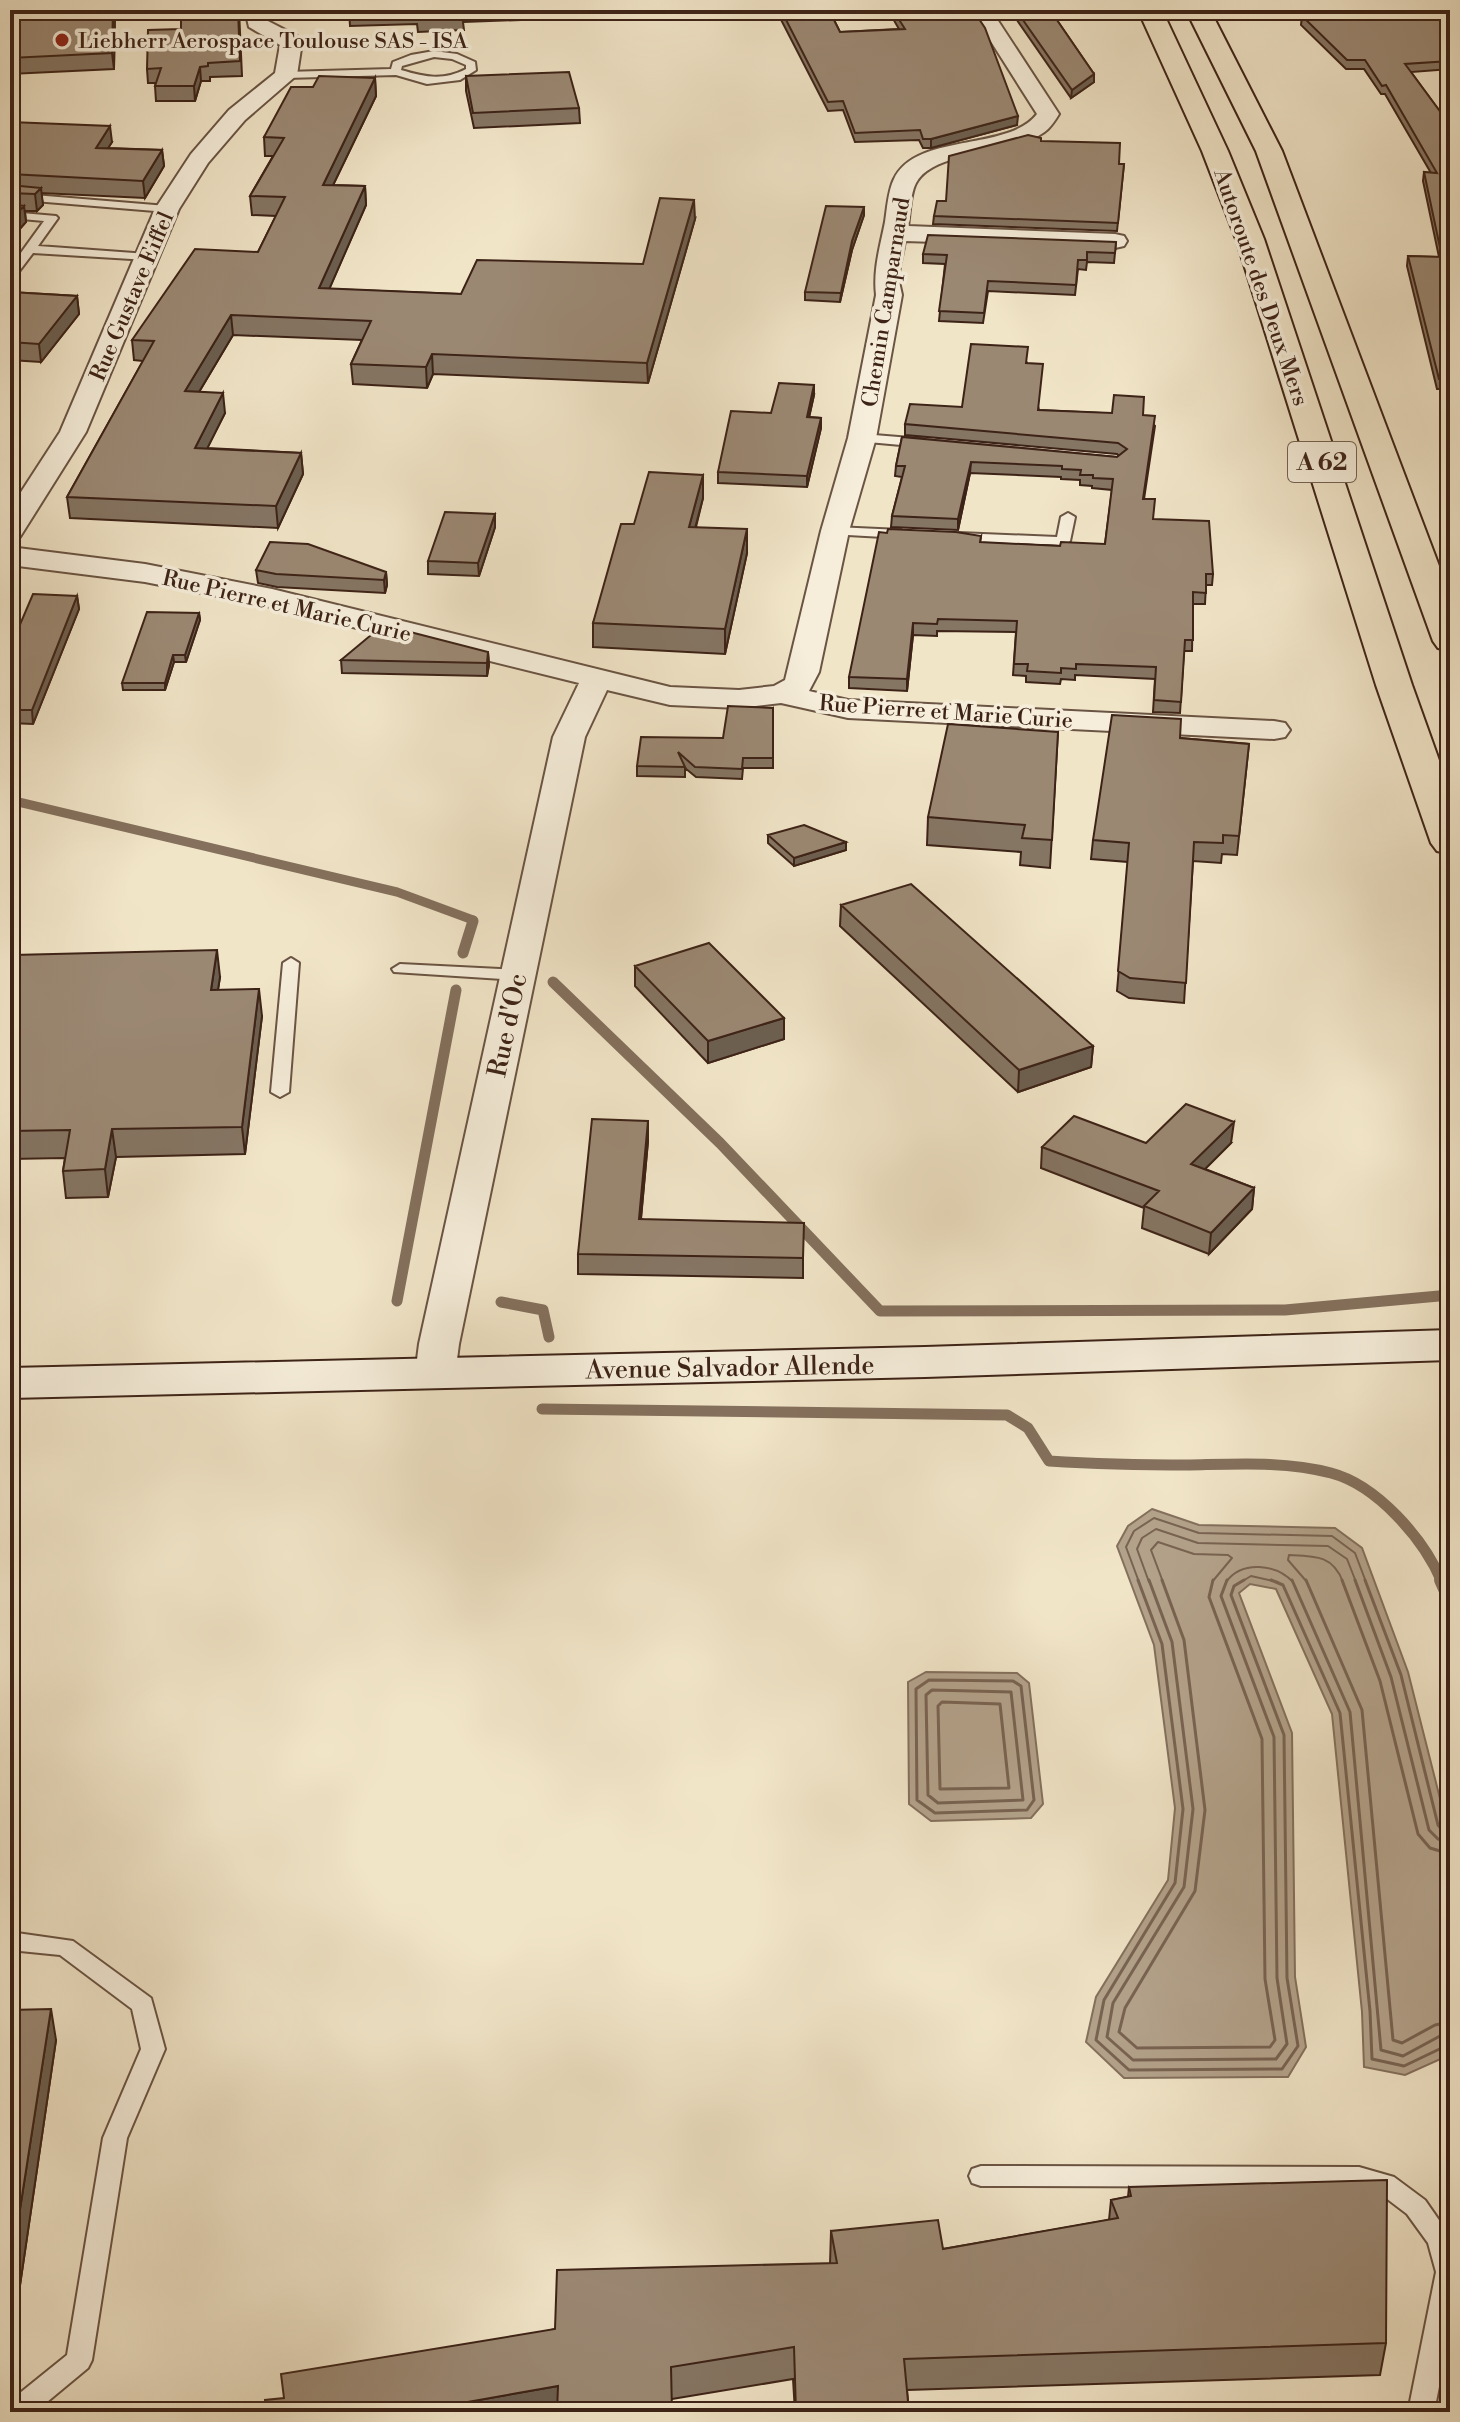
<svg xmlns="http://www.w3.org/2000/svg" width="1460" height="2422" font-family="'Libre Bodoni',serif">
  <rect width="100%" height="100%" fill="#f1e5c8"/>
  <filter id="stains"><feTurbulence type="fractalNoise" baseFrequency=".0025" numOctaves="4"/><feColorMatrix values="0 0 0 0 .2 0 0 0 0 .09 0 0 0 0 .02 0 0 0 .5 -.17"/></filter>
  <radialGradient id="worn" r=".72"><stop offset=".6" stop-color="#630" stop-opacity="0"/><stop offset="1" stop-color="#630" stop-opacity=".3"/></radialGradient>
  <path fill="#b4a38c" stroke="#84705d" stroke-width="2" d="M1152 1509 1199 1525 1335 1528 1362 1548 1408 1672 1450 1838V2044L1445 2057 1405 2075 1364 2067 1362 2012 1332 1714 1276 1589 1250 1584 1239 1593 1292 1733 1295 1977 1306 2047 1288 2077 1124 2078 1086 2042 1096 1997 1168 1880 1175 1808 1154 1645 1117 1546 1128 1526Z
    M926 1672 1017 1673 1029 1683 1043 1804 1031 1818 931 1821 909 1804 908 1682Z"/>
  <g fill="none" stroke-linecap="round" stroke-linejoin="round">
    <path stroke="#786352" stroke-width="2" d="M1139 1582 1126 1547 1134 1531 1154 1518 1199 1533 1332 1536 1355 1553 1366 1582
      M1149 1582 1137 1549 1142 1538 1156 1529 1198 1543 1328 1546 1347 1559 1356 1582
      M1163 1582 1151 1550 1158 1542 1194 1554 1228 1555 1232 1558 1212 1582
      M1226 1582C1242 1560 1276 1564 1293 1582
      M1241 1582 1251 1576 1278 1582
      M1307 1582 1288 1560 1289 1555C1315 1556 1333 1555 1343 1582"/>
    <path stroke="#786352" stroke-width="3" d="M1138 1580 1162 1644 1183 1809 1175 1883 1104 2000 1096 2040 1129 2070 1282 2069 1298 2046 1287 1978 1284 1735 1231 1595 1234 1586 1244 1580
      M1149 1580 1172 1642 1193 1809 1184 1887 1113 2003 1107 2037 1133 2060 1276 2059 1287 2044 1277 1978 1274 1737 1221 1596 1227 1580
      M1162 1580 1184 1640 1205 1810 1195 1891 1125 2008 1119 2032 1137 2048 1270 2047 1275 2040 1265 1979 1262 1739 1209 1597 1213 1580
      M1271 1580 1283 1585 1340 1713 1370 2011 1372 2059 1404 2066 1450 2044
      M1292 1580 1350 1712 1381 2050 1403 2056 1440 2036 1450 2034
      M1306 1580 1362 1710 1393 2040 1402 2043 1435 2025 1450 2022
      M1342 1580 1380 1681 1418 1834 1430 1848 1450 1854
      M1355 1580 1391 1677 1429 1830 1438 1839 1450 1842
      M1365 1580 1401 1675 1438 1825 1443 1831 1450 1832
      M929 1680 1013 1681 1021 1686 1034 1800 1027 1810 935 1813 917 1800 916 1689Z
      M932 1690 1011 1692 1023 1800 938 1803 928 1795 926 1695Z
      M942 1702 1000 1704 1009 1788 940 1789 938 1706Z"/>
    <path stroke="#84705d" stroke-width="9" d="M10 800 397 892 473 920 472 923"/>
    <path stroke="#84705d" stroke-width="11" d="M463 953 473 921
      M553 982 720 1143 880 1311 1285 1310 1450 1295
      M397 1301 456 990
      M501 1302 543 1310 549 1337
      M542 1409 1007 1415 1028 1428 1049 1461C1096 1464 1143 1465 1190 1465 1237 1464 1286 1461 1331 1473 1377 1485 1424 1539 1442 1582"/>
    <path stroke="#84705d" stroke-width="14" d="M1441 1580 1450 1600"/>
    <defs>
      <path id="lane" d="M434 51 457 54 475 62 476 70 460 80 427 84 396 75 286 78 281 75 286 72 391 69 393 62 411 55ZM434 57 452 59 466 65V69C443 81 425 77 401 70L402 66Z
        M10 193 167 206 173 209 167 212 10 199Z
        M10 212 56 216 58 218 38 246 148 254 154 257 148 260 33 253 14 278 10 280V268L44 221 10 218Z
        M862 434 923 439 929 443 923 447 857 441 856 438Z
        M1068 513 1075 517 1070 541 1063 545 959 541 952 537 959 533 1057 537 1061 517Z
        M835 527 901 530 908 534 901 538 830 534 828 531Z
        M291 958 299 963 289 1092 280 1097 271 1092 283 963Z
        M400 964 518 970 526 975 518 980 394 972 392 969Z
        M10 1932 73 1941 151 1998 165 2049 127 2138 92 2360 88 2368 35 2412H10V2401L67 2355 103 2138 141 2049 132 2009 60 1955 10 1950Z
        M981 2166 1359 2167 1394 2177 1425 2200 1450 2236V2331L1434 2412H1408L1436 2272 1428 2243 1407 2214 1378 2192 1359 2187 981 2186 972 2183 969 2176 972 2169Z"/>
      <path id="street" d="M245 10H265L266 20 299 37 302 42 297 75 245 120 208 163 179 209 86 432 20 537 10 540V509L60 432 155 209 191 154 229 110 275 73 280 45 249 27Z
        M971 10H991L1059 114C1056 119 1052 125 1048 129 1021 155 934 148 916 183 910 194 910 214 908 226L1115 234 1124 236 1127 241 1124 246 1115 248 905 241 898 277 902 295 876 438 849 531 819 672 809 691 848 700 1274 721 1285 723 1290 730 1285 737 1274 739 848 718 781 703 739 708 670 705 607 690 585 737 459 1344 455 1375 449 1384 435 1388 421 1384 415 1375 419 1344 553 737 579 683 272 607 145 582 10 565V547L145 564 272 589 670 687 739 690 774 686 785 680 821 531 848 438 876 295C873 270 880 247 885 222 887 209 888 191 894 179 916 132 1008 152 1037 114Z"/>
      <path id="secondary" d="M1450 1330V1360L925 1377 10 1398V1368L925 1347Z"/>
      <path id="highway" d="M1138 10H1162L1228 151 1264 239 1412 685 1450 791V854L1437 851 1431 843 1376 685 1236 239 1202 151Z
        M1186 10H1210L1282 151 1450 595V651L1438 648 1433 641 1256 151Z"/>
    </defs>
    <use href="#lane" stroke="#6a5443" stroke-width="4"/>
    <use href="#street" stroke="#6a5443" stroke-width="4"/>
    <use href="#secondary" stroke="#3d2317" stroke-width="4"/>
    <use href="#highway" stroke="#3d2317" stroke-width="4"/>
    <use href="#lane" fill="#f6eedb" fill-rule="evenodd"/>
    <use href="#street" fill="#f6eedb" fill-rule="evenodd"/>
    <use href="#secondary" fill="#f6eedb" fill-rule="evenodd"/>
    <use href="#highway" fill="#f1e5c8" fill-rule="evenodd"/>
  </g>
  <path fill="#857563" stroke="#3d2317" stroke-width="2" d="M10 10H115L114 69 10 74Z
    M239 10 242 76 210 77V81H201L195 101H156L155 86 156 83H148L147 69 181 29Z
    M349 10H548V19L463 22 464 30 418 32 417 24 350 26Z
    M776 10H829L840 32 899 29 888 10H974L1017 125 931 148H923L919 140 855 142 843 110 828 111Z
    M1010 10H1050L1094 74V82L1071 98Z
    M1315 10H1406L1409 14 1450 12V69L1411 72 1450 125V389H1437L1407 266 1408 256 1439 257 1423 181 1424 172 1431 173 1385 94H1381L1364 69H1346L1301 25 1302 16 1318 15Z
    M466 76 579 108 580 123 474 128 466 91Z
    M375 78 376 96 333 185 365 186 366 205 329 289 461 294 643 264 695 219 648 383 433 374 427 388 353 384 351 364 362 340 233 335 199 392 225 413 207 448 301 453 303 474 278 528 70 518 67 497 143 361 134 360 132 340 258 252 276 216 252 215 250 196 273 156H265L264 137 313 87Z
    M10 123 112 142 108 148 162 150 164 166 145 198 41 193 43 205 37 211H25L26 222 10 240Z
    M1119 164H1124L1117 231 933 224 934 216 946 201Z
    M864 215 852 250 840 302 805 300V292Z
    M1116 242 1114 263 1087 262 1086 270 1078 269 1075 295 988 291 983 323 939 321 945 264 923 263V254Z
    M10 292 77 296 79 314 41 362 10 360Z
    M1027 363 1039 410 1143 415 1155 426 1144 499 1153 519 1213 574 1212 585H1206L1205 604H1193L1192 651H1184L1180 713 1153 712 1155 679 1075 675V680L1061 679 1060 684 1026 682V676L1013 675 1016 632 937 631V636L913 635 907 691 849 688V677L981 536 980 543 1060 546 1105 544 1112 490 1092 488V486L1080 485V480L1061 479V477L970 473 958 530 891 527 892 516 902 477 895 476 896 466 902 437 1117 457 1119 456 1117 454 905 435V424L962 407Z
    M814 395 809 417 821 418V428L807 487 718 483V472L771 413Z
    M703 475V498L696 527 747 553 725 654 593 647V623L634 524Z
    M495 514V527L479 576 428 574V561Z
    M256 570 386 572 387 585 385 593 277 587 258 583Z
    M77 596 79 609 33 724 10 723V648Z
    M199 613 200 620 186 662H174L165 690H123L122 683Z
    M488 652 489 665 487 676 342 673 341 660Z
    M773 708V768H743L742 779 696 777 685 768V777L637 776V766L723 738Z
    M1058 732 1050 868 1020 865 1021 852 927 845 928 817Z
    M1180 738 1249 744 1237 855 1222 854 1221 863 1193 861 1184 1003 1129 998 1117 991 1128 862 1091 859 1093 840Z
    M768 835 846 842V850L794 866 768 843Z
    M841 905 1093 1046 1091 1067 1018 1092 840 926Z
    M10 966 220 977 218 989 262 1016 245 1154 116 1157 108 1197 66 1198 63 1171 65 1158 10 1159Z
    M635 966 784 1018V1039L708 1063 635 986Z
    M648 1141 641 1219 803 1258V1278L578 1274V1254Z
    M1146 1143H1231L1205 1169 1254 1188 1252 1209 1209 1254 1142 1228 1144 1208 1041 1168 1042 1147Z
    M10 2010 56 2040 19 2292H10Z
    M1129 2187 1386 2343 1380 2375 907 2390 909 2412H795L793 2379 672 2399 284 2398 555 2329 830 2264 831 2231 943 2249 1109 2220 1111 2200 1128 2197Z"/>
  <path fill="#6c5f50" stroke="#3d2317" stroke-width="2" d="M113 10H115L114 69 112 53Z
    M200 67 201 81 195 101 194 86Z
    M1094 74V82L1071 98 1072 90Z
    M375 78 376 96 324 204 323 185Z
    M1018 116 1017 125 931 148V139Z
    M110 126 112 142 98 164 96 148Z
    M162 150 164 166 145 198 143 181Z
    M365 186 366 205 321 308 319 288Z
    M41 188 43 205 37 211 35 194Z
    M694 200 695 219 648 383 647 363Z
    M24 206 26 222 10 240V220Z
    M864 207V215L852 250 840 302 841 293 852 241Z
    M77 296 79 314 41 362 39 344Z
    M231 315 233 335 187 412 185 391Z
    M432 354 433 374 427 388 426 367Z
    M814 385V395L807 427V417Z
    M223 393 225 413 197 469 195 448Z
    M821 418V428L807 487V476Z
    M301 453 303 474 278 528 276 506Z
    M971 462 970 473 958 530V519Z
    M703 475V498L689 551V527Z
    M495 514V527L479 576 478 563Z
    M747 529V553L725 654V629Z
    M386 572 387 585 385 593 384 580Z
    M77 596 79 609 33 724 32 710Z
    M199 613 200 620 186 662 185 655Z
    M913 623V635L907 691V679Z
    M488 652 489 665 487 676V663Z
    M173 655 174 662 165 690V683Z
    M846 842V850L794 866V858Z
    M217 950 220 977 214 1016 211 990Z
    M259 989 262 1016 245 1154 242 1127Z
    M784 1018V1039L708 1063V1041Z
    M1093 1046 1091 1067 1018 1092 1019 1070Z
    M648 1121V1141L639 1239V1219Z
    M1234 1122 1231 1143 1189 1185 1191 1164Z
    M112 1129 116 1157 108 1197 105 1169Z
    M1254 1188 1252 1209 1209 1254 1211 1233Z
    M51 2009 56 2040 19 2292 12 2261Z
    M558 2386 559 2412H411Z"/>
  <path fill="#9b8873" stroke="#3d2317" stroke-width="2" d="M10 10H113L112 53 10 58Z
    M181 10H238L240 61 208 63V66L200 67 194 86H155L161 68 147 69 148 30 181 29Z
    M349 10H461L463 16 417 18 416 10 349 13Z
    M781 10H829L840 32 905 29 893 10H973L985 28 1018 116 931 139H923L920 130 855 133 843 101 828 102Z
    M1016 10H1050L1094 74 1072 90Z
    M1320 10H1406L1409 14 1450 12V61L1405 64 1450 125V128H1447L1450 132V379H1439L1408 256 1442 257 1424 172 1437 173 1386 85 1382 86 1365 60H1347L1302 16 1323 15Z
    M569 72 579 108 473 113 466 76Z
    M319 76 375 78 323 185 365 186 319 288 461 294 477 260 643 264 660 198 694 200 647 363 432 354 426 367 351 364 371 321 231 315 185 391 223 393 195 448 301 453 276 506 67 497 154 341 132 340 195 249 258 252 285 197 250 196 284 138 264 137 291 87H313Z
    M10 122 110 126 96 148 162 150 143 181 10 174Z
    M1028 135 1041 138V141L1120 143 1119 164H1124L1118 223 934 216 937 201H946L949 156Z
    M10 185 41 188 35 194 10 193Z
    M10 204 24 206 10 220Z
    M826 206 864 207 852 241 841 293 805 292Z
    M928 235 1116 242 1115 253 1087 252V260H1078L1076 285 988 281 984 313 939 311 947 255 923 254Z
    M10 292 77 296 39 344 10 342Z
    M971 344 1028 347 1026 363 1043 364 1038 410 1112 413 1114 395 1144 397 1143 415 1155 416 1143 499H1155L1153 519 1209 521 1213 574H1206V593L1193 592V640H1185L1181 702 1154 700 1156 667 1076 664V669L1061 668V673L1027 671 1028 664H1014L1017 621 938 619 937 624 913 623 907 679 849 677 879 532 887 533 888 529 956 532 981 536 980 542 1060 546 1061 542 1105 544 1113 479 1093 478V475H1080L1081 470 1062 469V466L971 462 958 519 892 516 905 466H896L902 437 1117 457 1127 449 1118 443 905 424 910 404 962 407Z
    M779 383 814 385 807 417 821 418 807 476 718 472 731 411 771 413Z
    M649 472 703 475 689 527 747 529 725 629 593 623 621 524H634Z
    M445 512 495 514 478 563 428 561Z
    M270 542 308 544 386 572 384 580 276 574 256 570Z
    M33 594 77 596 32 710H10V648Z
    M147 612 199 613 185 655H173L165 683H122Z
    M383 625 488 652 487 663 341 660Z
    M728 706 773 708V758H743L742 769 695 767 678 752 685 767 637 766 641 737 723 738Z
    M1112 715 1181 719 1180 738 1249 744 1239 836 1223 835V843L1194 842 1186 983 1130 978 1118 971 1129 843 1093 840Z
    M948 724 1058 732 1052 840 1022 838 1025 825 928 817Z
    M804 825 846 842 794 858 768 835Z
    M911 884 1093 1046 1019 1070 841 905Z
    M709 943 784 1018 708 1041 635 966Z
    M217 950 211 990 259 989 242 1127 112 1129 105 1169 63 1171 70 1130 10 1131V966L13 955Z
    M1186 1104 1234 1122 1191 1164 1254 1188 1211 1233 1144 1206 1159 1191 1042 1147 1074 1116 1146 1143Z
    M592 1119 648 1121 639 1219 804 1223 803 1258 578 1254Z
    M51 2009 12 2261H10V2010Z
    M1387 2180 1386 2343 904 2359 909 2412H796L794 2347 671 2367 672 2412H557L558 2386 411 2412H266L265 2400 284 2398 281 2374 555 2329 557 2270 837 2263 831 2231 938 2220 943 2249 1118 2218 1111 2200 1131 2196 1129 2187Z"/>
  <circle fill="#8f2418" stroke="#f6eedb" stroke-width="3" cx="62" cy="40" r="8"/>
  <g text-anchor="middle" stroke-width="7" stroke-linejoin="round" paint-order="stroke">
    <g font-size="22" fill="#3d2317" stroke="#f6eedb" text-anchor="start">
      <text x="78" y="48">Liebherr Aerospace Toulouse SAS - ISA</text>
    </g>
    <g font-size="22" fill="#3d2317" stroke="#f6eedb">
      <text transform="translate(1262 287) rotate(71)" y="8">Autoroute des Deux Mers</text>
      <text transform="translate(131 296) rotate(-67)" y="8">Rue Gustave Eiffel</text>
      <text transform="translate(885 302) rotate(-81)" y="8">Chemin Camparnaud</text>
      <text transform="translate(287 605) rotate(13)" y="8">Rue Pierre et Marie Curie</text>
      <text transform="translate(946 711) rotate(4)" y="8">Rue Pierre et Marie Curie</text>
    </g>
    <rect fill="#f6eedb" stroke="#746052" stroke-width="2" x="1288" y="442" width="68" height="40" rx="6"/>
    <g font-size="24" font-weight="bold" fill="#3d2317">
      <text x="1322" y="470">A 62</text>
    </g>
    <g font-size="26" fill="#3d2317" stroke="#f6eedb">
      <text transform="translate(507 1025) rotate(-78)" y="9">Rue d'Oc</text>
      <text transform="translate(730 1367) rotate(-1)" y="9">Avenue Salvador Allende</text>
    </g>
  </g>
  <rect width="1460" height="2422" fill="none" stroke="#f1e5c8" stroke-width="40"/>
  <rect x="12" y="12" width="1436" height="2398" fill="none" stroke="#3d2317" stroke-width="4"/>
  <rect x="20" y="20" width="1420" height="2382" fill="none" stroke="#3d2317" stroke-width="2"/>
  <rect width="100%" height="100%" filter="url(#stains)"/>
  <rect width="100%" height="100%" fill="url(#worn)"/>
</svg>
